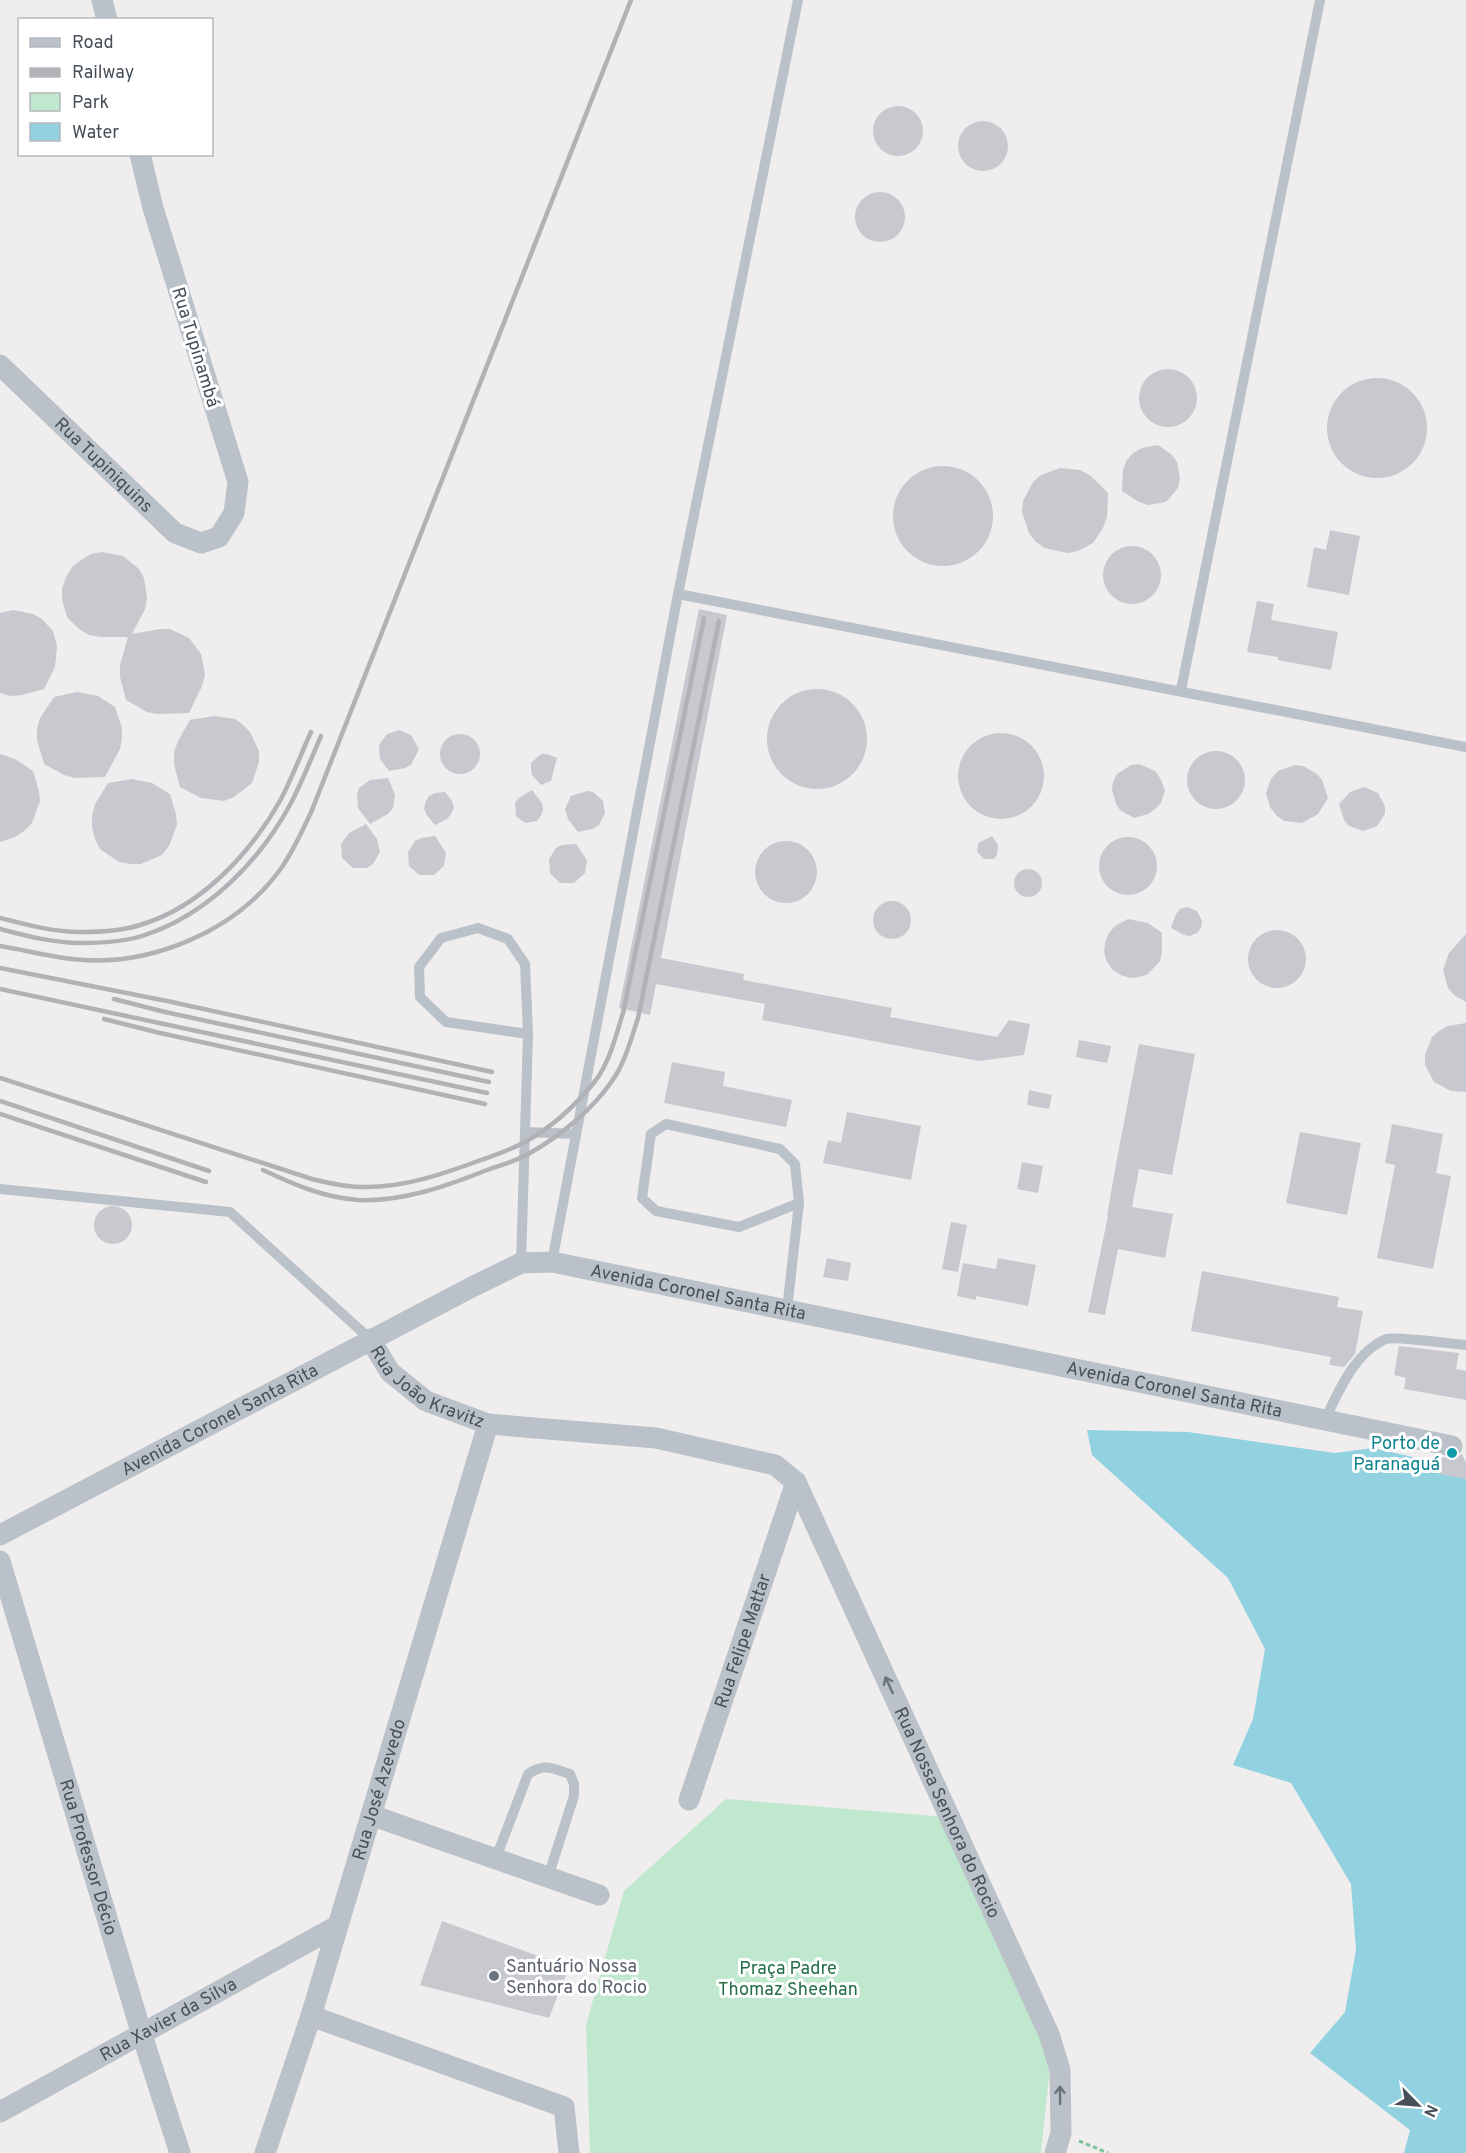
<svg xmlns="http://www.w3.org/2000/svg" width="1466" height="2153" font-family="Overpass,sans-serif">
  <rect width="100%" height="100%" fill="#efeded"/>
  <path fill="#c0e8ce" d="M726 1799 948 1817 1051 2057 1041 2153H590L586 2025 624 1891Z"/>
  <path fill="#92d2e0" d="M1087 1430 1188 1432 1335 1453 1373 1448 1466 1469V2153H1404L1410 2130 1310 2053 1345 2012 1356 1950 1351 1884 1291 1783 1233 1765 1253 1719 1265 1649 1228 1578 1092 1455Z"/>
  <path fill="#c7c9cf" d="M873 131a25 25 0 1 1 50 0a25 25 0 1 1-50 0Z
    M958 146a25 25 0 1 1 50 0a25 25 0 1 1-50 0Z
    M855 217a25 25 0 1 1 50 0a25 25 0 1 1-50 0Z
    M1139 398a29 29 0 1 1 58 0a29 29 0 1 1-58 0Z
    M1327 428a50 50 0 1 1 100 0a50 50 0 1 1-100 0Z
    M1158 445 1172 455 1177 462 1180 479 1178 488 1166 502 1148 505 1139 502 1122 491 1123 469 1127 460 1133 453 1142 448Z
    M893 516a50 50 0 1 1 100 0a50 50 0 1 1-100 0Z
    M1060 468 1080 470 1091 476 1108 493 1107 517 1103 528 1093 543 1078 551 1067 553 1045 548 1036 542 1029 533 1022 512 1023 501 1033 482 1041 475Z
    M1330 530 1360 536 1349 595 1307 587 1314 547 1326 550Z
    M1103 575a29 29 0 1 1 58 0a29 29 0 1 1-58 0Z
    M102 552 123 556 139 569 144 578 147 598 145 609 132 634 160 629H170L189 638 201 654 205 675 202 686 189 713 158 714 147 712 126 700 120 677V665L128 637H100L89 635 79 629 67 617 62 600V589L66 577 72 567 81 560 91 554Z
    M1257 601 1274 604 1271 620 1338 632 1331 670 1278 660V657L1247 652Z
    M699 609 727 615 661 958 744 974 743 980 892 1008 890 1017 997 1037 1009 1020 1030 1024 1024 1055 979 1061 762 1020 765 1004 656 984 650 1015 619 1008Z
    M13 610 33 614 42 619 53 631 57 646 55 667 44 689 22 695 10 696 0 693V613Z
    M767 739a50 50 0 1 1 100 0a50 50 0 1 1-100 0Z
    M77 692 98 696 115 707 122 728V738L120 749 105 777 75 778 64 775 44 764 37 740V729L40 718 54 697Z
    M214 716 235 719 243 725 250 732 259 751V762L252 783 234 797 224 801 201 798 180 787 174 764V752L178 741 190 720Z
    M399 730 411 735 419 749 411 765 405 768 389 771 380 759 379 745 387 734Z
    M958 776a43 43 0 1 1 86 0a43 43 0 1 1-86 0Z
    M440 754a20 20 0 1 1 40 0a20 20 0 1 1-40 0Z
    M1187 780a29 29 0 1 1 58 0a29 29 0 1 1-58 0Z
    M0 754 15 759 33 771 39 791 40 801 32 823 24 831 15 837 0 842Z
    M541 754H547L557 758 551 781 541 785 532 775 531 769V763Z
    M1139 764 1155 771 1160 778 1165 790 1161 803 1155 809 1148 814 1134 818 1120 810 1116 804 1112 790 1113 782 1117 774 1131 765Z
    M1295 765 1303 766 1317 774 1322 780 1328 798 1318 814 1302 823 1284 821 1276 815 1270 807 1266 793 1271 779 1278 771Z
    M388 778 395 795 393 808 388 814 370 824 358 808 357 794 359 788 370 780Z
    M132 779 152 783 170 794 176 814 177 825 169 846 162 855 141 864H130L119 862 100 849 95 839 92 827V816L95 804 108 783Z
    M1364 787 1378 793 1385 806V814L1377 826 1363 831 1349 826 1344 820 1339 804 1350 792Z
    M532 790 542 803 543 810 541 816 537 821 525 823 516 816 515 803 519 798Z
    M587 791 593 792 603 801 605 813 599 825 593 829 578 832 568 819 565 809 571 796Z
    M445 792 452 801 454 808 451 814 447 819 435 825 426 814 424 808 426 801 429 796 435 793Z
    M366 824 377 839 380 852 373 864 367 868H353L342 858 341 844 349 833Z
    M435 836 446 853 444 866 434 875H419L409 866 408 852 415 841 421 838Z
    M992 836 998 845 997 855 994 859H984L977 852 978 843Z
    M1099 866a29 29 0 1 1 58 0a29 29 0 1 1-58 0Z
    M755 872a31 31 0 1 1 62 0a31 31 0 1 1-62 0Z
    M576 844 587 860 585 873 574 883H560L550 873 549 859 556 848 562 845Z
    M1014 883a14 14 0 1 1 28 0a14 14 0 1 1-28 0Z
    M873 920a19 19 0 1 1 38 0a19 19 0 1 1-38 0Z
    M1187 907 1197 911 1202 921 1201 928 1197 933 1190 936 1184 935 1171 928 1176 914 1180 909Z
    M1128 919 1148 923 1162 933V952L1160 961 1148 974 1139 977 1130 978 1121 975 1113 970 1107 962 1104 952 1105 942 1109 933 1115 926Z
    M1248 959a29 29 0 1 1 58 0a29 29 0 1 1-58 0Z
    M1466 934V1002L1454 995 1448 988 1443 970 1449 953Z
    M1466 1023V1092L1451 1091 1434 1082 1425 1065V1055L1432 1037 1439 1031 1448 1026Z
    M1079 1040 1111 1046 1107 1063 1076 1057Z
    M1139 1044 1195 1054 1172 1175 1139 1169 1132 1207 1173 1214 1165 1258 1118 1249 1105 1315 1088 1312 1108 1216H1107L1116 1164Z
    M672 1062 725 1072 723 1086 792 1100 786 1127 664 1103Z
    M1029 1090 1052 1095 1049 1109 1027 1105Z
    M847 1112 921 1126 911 1180 823 1163 828 1140 841 1143Z
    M1392 1124 1443 1134 1436 1173 1451 1176 1433 1269 1377 1258 1395 1165 1385 1163Z
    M1300 1132 1361 1143 1347 1215 1286 1203Z
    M1022 1162 1043 1166 1038 1193 1017 1189Z
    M94 1225a19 19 0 1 1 38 0a19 19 0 1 1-38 0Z
    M951 1222 967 1225 958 1272 942 1269Z
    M827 1258 851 1263 848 1281 823 1277Z
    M998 1258 1036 1265 1028 1306 976 1296V1300L957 1296 963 1263 996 1269Z
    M1202 1271 1339 1297 1337 1307 1363 1311 1355 1354 1344 1367 1329 1365 1331 1357 1191 1331Z
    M1399 1346 1459 1353 1456 1369 1466 1371V1400L1404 1389 1406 1378 1394 1375Z
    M1462 1454 1466 1463V1479L1439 1474 1442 1457 1455 1458Z
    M442 1921 569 1967 549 2018 420 1985Z"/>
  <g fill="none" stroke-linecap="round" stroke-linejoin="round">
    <path stroke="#7cc29d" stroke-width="3" stroke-dasharray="4.5 3" stroke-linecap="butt" d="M1079 2141 1108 2153"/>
    <path stroke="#bac1c8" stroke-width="10" d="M678 594 1466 747
      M1181 690 1320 0
      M525 1132 576 1134
      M0 1189 230 1212 370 1339
      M552 1262 678 594 798 0
      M521 1263 528 1034 525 964 508 939 478 928 441 938 419 967 420 997 446 1022 528 1034
      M787 1310 799 1203 795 1164 780 1149 666 1124 651 1134 642 1198 656 1211 739 1227 799 1203
      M1325 1420C1338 1392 1355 1352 1386 1339 1394 1336 1453 1344 1466 1345
      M496 1858 528 1774C544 1763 552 1768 570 1774L574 1784V1796L548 1877"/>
    <g stroke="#bac1c8" stroke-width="21">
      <path d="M102 0 107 20"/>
      <path id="s1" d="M0 365 175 533 201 543 219 537 234 513 238 482 153 208 140 154"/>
      <path id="s2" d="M370 1339 390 1372 426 1401 488 1424 656 1438 775 1465 796 1482 1049 2034 1060 2070 1061 2133 1055 2153"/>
      <path id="s3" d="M0 1535 470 1288 521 1263 552 1262 1452 1446"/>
      <path id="s4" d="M0 1561 142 2035 180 2153"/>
      <path id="s5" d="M689 1800 796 1482"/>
      <path d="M371 1815 599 1895"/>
      <path d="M311 2016 564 2107 569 2153"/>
      <path id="s6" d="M0 2112 337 1926"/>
      <path id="s7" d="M265 2153 311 2016 488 1424"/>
    </g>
    <path stroke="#b0b2b6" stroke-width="4.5" d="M0 918C27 925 54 932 81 932 100 932 122 931 140 925 201 907 251 853 281 799 292 778 301 754 311 732
      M0 929C27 936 53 943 81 943 101 943 125 942 145 935 208 914 260 861 291 803 302 782 311 759 321 736
      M0 946C24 950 48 956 72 959 150 968 237 931 282 867 294 849 303 830 312 810L631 0
      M0 968 167 1001 492 1072
      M0 989 487 1093
      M114 999 165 1012 489 1082
      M104 1019 160 1033 485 1104
      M0 1078 312 1179C328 1183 345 1187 362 1187 403 1188 443 1174 481 1160 495 1155 510 1150 523 1143 551 1128 577 1104 596 1080 610 1061 616 1035 623 1013L704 618
      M0 1101 209 1171
      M0 1114 206 1182
      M263 1170C295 1185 322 1197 358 1200 402 1202 447 1186 487 1170 501 1165 517 1161 530 1153 560 1136 592 1110 612 1081 625 1063 631 1039 638 1018L719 621"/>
  </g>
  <defs><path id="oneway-shaft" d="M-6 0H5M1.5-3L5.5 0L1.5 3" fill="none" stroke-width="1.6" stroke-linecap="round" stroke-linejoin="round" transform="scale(1.5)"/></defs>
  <g stroke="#6a727a">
    <use href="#oneway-shaft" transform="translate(889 1685) rotate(-115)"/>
    <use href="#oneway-shaft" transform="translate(1060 2095) rotate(-91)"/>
  </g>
  <circle fill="#0f9aa8" stroke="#fff" stroke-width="2" cx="1452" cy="1453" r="6"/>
  <circle fill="#6b7280" stroke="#fff" stroke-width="2" cx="494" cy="1976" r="6"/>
  <g text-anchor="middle" stroke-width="6" stroke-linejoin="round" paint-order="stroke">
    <g font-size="18" fill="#475058" stroke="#fff">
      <text transform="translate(196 347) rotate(73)" y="6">Rua Tupinambá</text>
      <text dy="6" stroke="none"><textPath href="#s1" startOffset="144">Rua Tupiniquins</textPath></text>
      <text dy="6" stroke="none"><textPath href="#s3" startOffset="768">Avenida Coronel Santa Rita</textPath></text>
      <text dy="6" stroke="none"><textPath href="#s2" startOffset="78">Rua João Kravitz</textPath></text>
      <text dy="6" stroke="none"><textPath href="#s3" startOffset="1254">Avenida Coronel Santa Rita</textPath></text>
      <text dy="6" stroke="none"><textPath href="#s3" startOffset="248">Avenida Coronel Santa Rita</textPath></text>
      <text dy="6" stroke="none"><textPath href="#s5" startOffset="168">Rua Felipe Mattar</textPath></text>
      <text dy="6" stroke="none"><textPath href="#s7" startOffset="381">Rua José Azevedo</textPath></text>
      <text dy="6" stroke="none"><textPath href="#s2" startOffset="832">Rua Nossa Senhora do Rocio</textPath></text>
      <text dy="6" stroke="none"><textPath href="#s4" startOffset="309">Rua Professor Décio</textPath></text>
      <text dy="6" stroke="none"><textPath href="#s6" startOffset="192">Rua Xavier da Silva</textPath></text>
    </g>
    <g font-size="18" fill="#0d838f" stroke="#fff" text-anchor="end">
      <text x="1440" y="1449">Porto de<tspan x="1440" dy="21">Paranaguá</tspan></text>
    </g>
    <g font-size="18" fill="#5b616d" stroke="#fff" text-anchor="start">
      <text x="506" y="1972">Santuário Nossa<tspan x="506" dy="21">Senhora do Rocio</tspan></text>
    </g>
    <g font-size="18" fill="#226f46" stroke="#fff">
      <text x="788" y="1974">Praça Padre<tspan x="788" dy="21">Thomaz Sheehan</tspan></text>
    </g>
  </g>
  <rect x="18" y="18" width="195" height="138" fill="#ffffff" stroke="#b5b9bc" stroke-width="1.5"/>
  <rect x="30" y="38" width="30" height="9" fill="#bac1c8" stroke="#b5b9bc" stroke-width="1.5"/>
  <text x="72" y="48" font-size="18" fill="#475058">Road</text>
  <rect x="30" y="68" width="30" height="9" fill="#b0b2b6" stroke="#b5b9bc" stroke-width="1.5"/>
  <text x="72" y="78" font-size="18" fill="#475058">Railway</text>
  <rect x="30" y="93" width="30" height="18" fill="#c0e8ce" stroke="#b5b9bc" stroke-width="1.5"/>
  <text x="72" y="108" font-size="18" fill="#475058">Park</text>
  <rect x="30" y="123" width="30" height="18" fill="#92d2e0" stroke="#b5b9bc" stroke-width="1.5"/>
  <text x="72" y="138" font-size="18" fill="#475058">Water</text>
  <g transform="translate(1418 2105) rotate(115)" stroke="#ffffff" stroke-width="4.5" paint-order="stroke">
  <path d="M0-4.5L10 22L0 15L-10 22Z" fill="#475058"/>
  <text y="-9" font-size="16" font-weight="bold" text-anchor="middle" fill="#475058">N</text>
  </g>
</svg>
